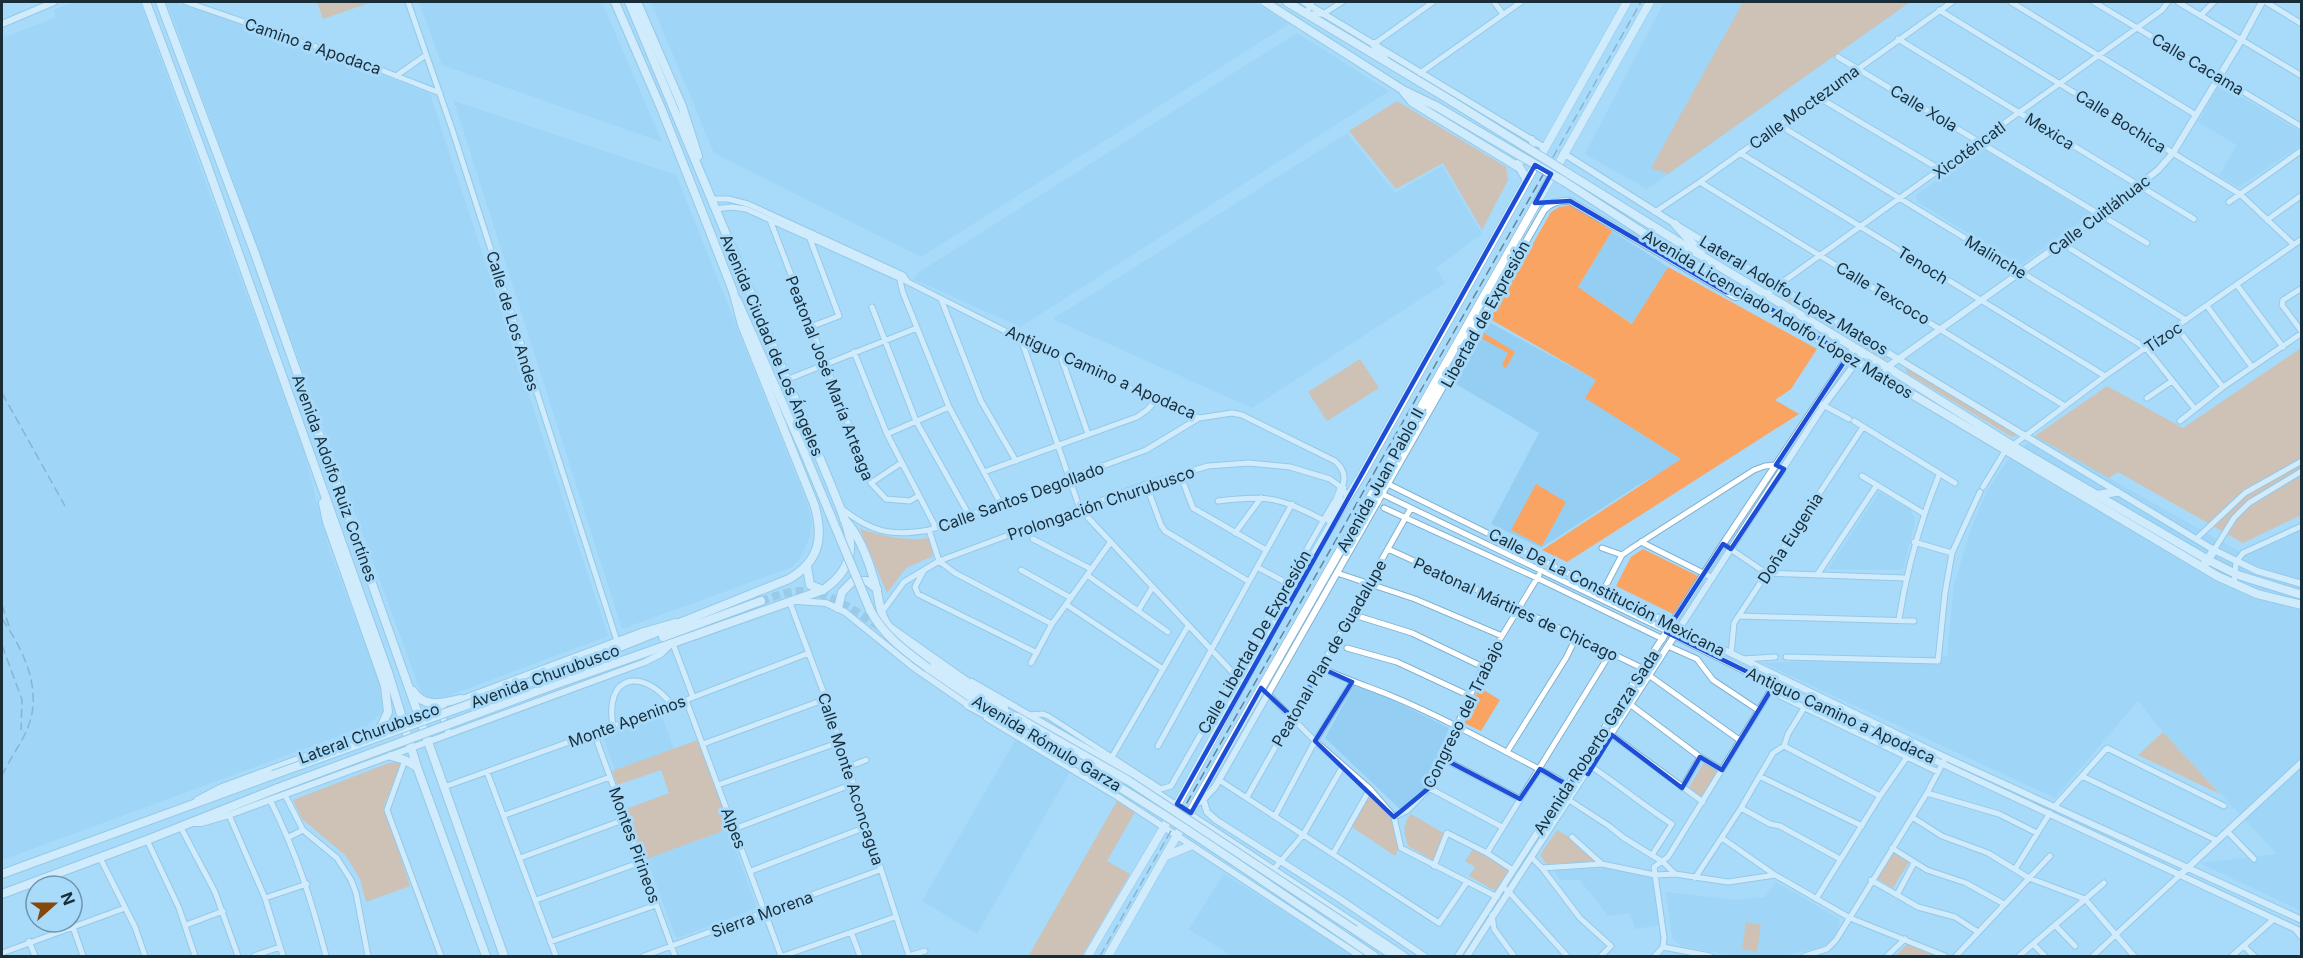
<svg xmlns="http://www.w3.org/2000/svg" width="2303" height="958" font-family="Inter,sans-serif">
  <rect width="100%" height="100%" fill="#a8dafa"/>
  <path fill="#95cef3" d="M76 2H140L304 452 329 549 380 685 383 712 366 726 2 860V38L55 18 54 9Z
    M167 2H176L331 55 430 94 608 636 445 697 431 699 422 695Z
    M419 2H602L662 142 442 65Z
    M651 2H1255L1289 24 921 257 714 153Z
    M1664 2H1910L1647 189 1585 154Z
    M1297 33 1389 91 1020 327 913 279 919 272Z
    M2220 84 2301 132V145L2239 187 2219 176 2237 145 2198 122Z
    M454 101 676 175 807 503 812 521 809 539 799 560 792 567 622 629Z
    M1347 133 1395 193 1442 166 1482 234 1436 268 1445 283 1252 408 1053 319Z
    M1982 148 2002 160 2091 214 2023 263 2019 264 1917 202 1916 195Z
    M1612 231 1668 267 1633 324 1578 287Z
    M1489 322 1596 380 1586 398 1681 459 1664 471 1635 487 1541 548 1491 524 1539 433 1456 384Z
    M2035 436 2240 552 2301 523V911L2200 863 2277 854 2163 732 2138 701 2055 798 1763 663 1947 656 1954 585 1971 529 1987 491 2007 461Z
    M1879 492 1911 510 1915 521 1903 568 1900 570 1828 569Z
    M1354 686 1386 697 1449 728 1427 786 1401 810 1325 738Z
    M662 716 674 749 615 770 604 740 606 735Z
    M1016 739 1070 772 977 934 922 901Z
    M728 829 757 908 678 938 675 936 647 859Z
    M1608 868 1652 877 1659 925 1635 929 1630 913 1608 916 1580 880H1560L1554 870Z
    M1224 874 1354 956H1232L1189 929Z
    M1776 883 1787 888 1840 920 1836 938 1821 948 1780 956H1758L1759 941 1757 956H1733L1681 946 1672 938 1666 892 1736 900 1765 897Z"/>
  <path fill="#faa463" d="M317 2H372L323 19Z
    M1743 2H1910L1668 174 1651 168Z
    M1397 101 1506 167 1508 180 1482 230 1443 163 1396 189 1349 131Z
    M1573 205 1612 231 1578 287 1632 324 1668 267 1817 349 1791 389 1775 400 1799 414 1567 562 1542 550 1681 459 1585 398 1596 380 1490 319 1551 212 1559 207Z
    M1713 248 1767 281 1769 285 1764 286 1716 257Z
    M1779 291 1889 356 1888 358 1883 359 1779 296 1778 292Z
    M1484 333 1515 352 1506 368 1502 365 1508 353 1481 338Z
    M2301 348V515L2243 543 2118 472 2109 478 2035 436 2107 386 2183 428Z
    M1360 359 1379 388 1327 421 1308 392Z
    M1908 368 2017 432V435L2012 437 1907 373 1906 369Z
    M1536 484 1566 502 1542 546 1511 530Z
    M860 529C883 536 904 541 929 538L933 556 906 568 887 593Z
    M1643 549 1698 576 1673 614 1616 586 1631 557Z
    M1479 687 1500 700 1481 731 1464 723Z
    M2163 732 2220 794 2138 755Z
    M698 740 731 828 644 860 626 809 669 793 661 770 617 785 612 771Z
    M1705 761 1721 771 1703 799 1688 789Z
    M401 762 384 806 410 886 366 902 360 879 346 856 302 819 293 800 389 763Z
    M1371 792 1392 818 1399 848 1395 856 1352 827Z
    M1117 801 1135 812 1107 861 1130 874 1082 956 1029 955Z
    M1411 814 1445 834 1434 861 1408 846C1404 834 1402 824 1411 814Z
    M1557 830 1571 838 1596 862 1546 864 1540 855Z
    M1474 848 1511 870 1497 892 1469 876 1475 867 1465 861Z
    M1894 851 1910 860 1893 888 1877 879Z
    M1746 922 1761 925 1757 952 1742 949Z
    M1908 943 1942 956H1896Z"/>
  <g fill="none" stroke-linecap="round" stroke-linejoin="round">
    <path stroke="#8bb7d3" stroke-width="8" stroke-dasharray="8 4" stroke-linecap="butt" d="M761 601C773 597 788 591 801 591 830 591 858 613 881 628"/>
    <defs>
      <path id="minor" d="M186 2 363 63 440 93
        M408 2 452 129 617 641
        M1312 2 1306 14H1323L1342 2
        M1494 2 1503 14
        M2011 2 2196 115
        M2094 2 2302 127
        M2178 2 2302 76
        M2266 2 2302 24
        M1939 10 2240 194 2293 244
        M2201 15 2214 2
        M1898 39 2194 219
        M1374 44 1433 2
        M1838 57 2147 243
        M1420 73 1521 2
        M396 76 426 55
        M1818 97 1941 170
        M1779 125 2146 348 2195 409
        M1740 153 2105 376
        M1700 182 2065 406
        M711 199H728L748 204 903 275 908 282
        M2229 202 2302 150
        M715 209 732 207 746 209 908 282 1021 339 1156 400 1199 418 1232 413 1242 415 1335 461C1344 469 1347 478 1341 489
        M1655 212 1700 182 1952 2
        M770 220 871 483 886 499 910 501 918 496
        M2267 220 2302 195
        M2061 243 2186 320
        M900 281 903 293 949 407 1001 504
        M2237 285 2283 347
        M2302 288 2283 300 2282 305 2302 332
        M1766 294 2162 10 2168 2
        M941 299 981 401 1016 461
        M2207 306 2252 367
        M872 307 916 421 969 515
        M810 327 839 316 810 239
        M2177 328 2223 387
        M1021 339 1080 509 1235 675
        M854 352 887 434 936 528
        M1061 357 1088 434
        M786 380 917 328
        M2147 398 2172 381
        M1821 404 1849 419
        M1854 421 1955 483
        M2180 421 2223 387 2302 333
        M887 434 949 407
        M984 472 1137 417 1147 410 1156 400
        M1180 474 1193 508 1266 550
        M1862 476 1923 513
        M871 483 901 463
        M1146 484 1161 525 1165 531 1248 581
        M1388 484 1671 624
        M1983 487 2005 451 2105 376 2302 239
        M1382 494 1667 631
        M1218 501C1268 495 1279 497 1323 520
        M841 508C871 532 891 537 929 530L1146 450 1199 418
        M1384 508 1537 578 1663 639
        M929 530 939 561
        M1235 533 1261 498
        M1033 539 1091 569
        M2196 539 2245 493 2302 461
        M1641 542 1713 578
        M1914 542 1952 553
        M1723 544 1766 573 1905 578
        M1602 548 1622 555
        M1388 549 1519 609 1644 669
        M2214 550 2234 518 2249 503 2302 471
        M939 561 955 573 1052 624
        M1257 567 1287 583
        M924 570 915 587 918 594 1037 653
        M1021 570 1071 598
        M1337 573 1415 599 1502 636
        M1087 575 1168 632
        M1817 575 1877 485
        M2234 584 2236 562 2243 553 2302 526
        M1604 589 1622 555 1632 548 1754 470 1765 466 1777 465
        M790 603 826 699 909 956
        M1067 605 1163 669
        M1138 611 1152 588
        M882 612 904 582 939 561 1146 484 1208 466 1249 463 1290 467 1330 479 1342 488 1348 497
        M1351 614 1412 633 1483 667
        M1739 616 1914 621
        M1899 619C1907 568 1920 522 1939 475
        M673 644 693 697
        M1668 646 1697 659 1713 680 1758 710
        M1347 648 1397 662 1470 696
        M1731 654 1734 623 1863 427
        M1786 657 1938 661 1945 593 1952 553 1980 492
        M1743 659 1775 657
        M1031 663 1052 624 1110 543
        M1321 668C1343 678 1366 686 1389 695 1447 719 1502 750 1558 779L1564 784 1569 800 1609 826 1624 838 1663 862 1675 874
        M1650 676 1738 739
        M1770 691 1938 772
        M1268 694 1315 741 1370 789 1394 817 1401 848 1497 897
        M686 700 781 956
        M1631 705 1700 757 1722 770
        M1029 715 1043 714 1048 716 1161 789 1171 786 1334 502
        M613 726C604 674 643 667 672 705
        M594 733 675 956
        M1612 735 1703 802
        M703 744 826 699
        M1158 746 1292 504
        M1784 746 1880 796
        M1507 752 1566 658 1577 636
        M1112 757 1188 626
        M1442 758 1520 799
        M405 760 387 810 441 956
        M848 767 866 760
        M1592 767C1619 785 1644 806 1672 824L1652 855
        M487 772 556 956
        M2082 776 2216 840
        M1761 777 1862 826
        M1219 780 1439 923 1467 882
        M718 785 840 742
        M444 787 686 700 809 653
        M1429 788 1502 827
        M1682 788 1700 757
        M1927 793 1999 814 2037 833
        M285 795 303 830 337 858 351 880 356 893 368 956
        M1247 797 1411 508
        M270 800C296 851 312 902 326 956
        M2055 806 2107 748 2224 806
        M1741 808 1770 824 1780 826 1840 859
        M229 815 265 898 283 956
        M505 815 610 777
        M1275 816 1315 741 1352 682
        M1394 817 1408 810 1429 788 1483 667 1539 575
        M1912 817 1942 836 1988 853 2029 878 2085 899 2134 956
        M180 826 215 892 238 956
        M734 829 853 784
        M2227 831 2254 859
        M289 837 303 830
        M1572 837 1602 864
        M1722 838 1775 875 1850 918 1945 956
        M147 840 179 908 195 956
        M1892 848 1927 870 1966 883 2004 904
        M1487 853 1611 652
        M1333 854 1370 789
        M100 858 135 927 145 956
        M520 858 626 819
        M1532 858 1542 868 1580 918 1611 946 1601 956
        M1434 866 1447 833 1487 853 1513 870
        M1542 868 1602 864 1655 875 1675 874 1728 882 1775 875
        M1274 869 1303 835 1343 766
        M2015 869 2050 813
        M751 871 866 827
        M1695 878 1741 808 1773 753 1784 746 1788 734 1804 708
        M1871 880 1918 907 1955 917 1978 932
        M1503 887 1510 893 1567 956
        M1897 895 1914 863
        M265 898 307 884
        M1816 899 1880 796 1907 757
        M536 900 641 862
        M1492 915 1494 929 1514 956
        M186 925 223 911
        M2055 925 2075 946
        M73 927 83 956
        M2295 929 2302 938
        M851 932 860 956
        M29 941 35 956
        M550 942 656 905
        M2033 944 2045 956
        M2244 946 2254 956
        M1663 947 1710 956
        M2 953 125 908
        M254 956 280 947
        M644 956 880 870
        M783 956 895 917
        M909 956 925 951
        M1655 956 1663 947 1664 938 1654 867 1668 857 1774 685
        M1805 956 1827 949 1836 940 1927 793 1946 757
        M1887 956 1905 939
        M1956 956 2050 856
        M2019 956 2104 883
        M2093 956 2180 875
        M2232 956 2274 919"/>
      <path id="tertiary" d="M1304 2 1545 148
        M2 24 54 2
        M1563 153 1675 224 2214 550 2257 571 2302 584
        M1515 164C1528 161 1534 152 1532 139
        M1474 332 1544 210C1551 202 1560 200 1570 201L1735 297H1751
        M1882 377 1890 365 2101 215 2158 170 2173 153 2242 39 2262 2
        M797 601 826 603 845 612 913 667 971 707
        M1677 627 1934 752 2302 920
        M1673 635 1774 685 2302 932
        M972 682 1109 761 1405 956
        M460 700 641 632 676 622
        M440 710 449 734
        M987 718 1118 797 1360 956
        M1203 798 1207 812 1216 820 1340 899 1424 956
        M197 800 222 787 444 705
        M1195 804 1202 801 1215 787 1469 341
        M194 823H201L229 815 645 662 661 654 670 645
        M2180 875 2302 762
        M1458 956 1723 544 1854 348
        M1467 956 1824 405 1863 353"/>
      <path id="secondary" d="M1467 344 1477 317
        M1427 405 1444 380 1449 377
        M1363 516 1377 501
        M1330 520 1342 488
        M1166 856 1190 846
        M1088 956C1117 905 1149 854 1178 803 1238 693 1295 582 1361 476L1627 2
        M1108 956 1354 526 1650 2"/>
      <path id="primary" d="M146 2 207 165 388 672 417 767 486 956
        M160 2 254 251 504 956
        M1265 2 1403 90 1436 106
        M1287 2 1445 97
        M1374 44 1384 58
        M1403 91 1412 102 1520 168 1527 180
        M1675 224 1701 253
        M1677 241 1895 372 2013 446 2208 560 2238 575 2302 595
        M1670 250 2217 576 2257 594 2302 605
        M737 300 804 452
        M2097 495 2116 492
        M323 503 327 522 385 686 388 712 380 729
        M844 519C861 536 870 564 876 587 880 602 879 614 889 627L1004 708
        M2205 564 2214 550
        M861 588 870 610
        M838 608 842 592 853 581H867L877 589
        M928 668 1011 725 1037 740
        M413 691C425 709 442 703 461 699
        M968 705 991 717
        M1017 717 1041 731
        M391 756 405 760 417 767
        M1355 930 1394 956
        M1349 939 1374 956"/>
      <path id="trunk" d="M637 2 682 106 698 156
        M807 567 810 585 823 590
        M663 637 761 601
        M901 643 998 709 1022 720
        M550 675 789 579C820 561 824 537 814 504L742 325 733 291 703 214 661 108 615 2
        M554 685 823 590C868 559 847 527 831 485L629 2
        M2 874 273 775
        M2 894 147 840 278 788"/>
    </defs>
    <use href="#minor" stroke="#81b2d1" stroke-width="7"/>
    <use href="#tertiary" stroke="#81b2d1" stroke-width="8"/>
    <use href="#secondary" stroke="#81b2d1" stroke-width="9"/>
    <use href="#primary" stroke="#81b2d1" stroke-width="10"/>
    <use href="#trunk" stroke="#81b2d1" stroke-width="10"/>
    <use href="#minor" stroke="#fff" stroke-width="5"/>
    <use href="#tertiary" stroke="#fff" stroke-width="6"/>
    <use href="#secondary" stroke="#fff" stroke-width="8"/>
    <use href="#primary" stroke="#fff" stroke-width="8"/>
    <use href="#trunk" stroke="#fff" stroke-width="8"/>
    <path stroke="#63869c" stroke-width="1.5" stroke-dasharray="9 4.5" stroke-linecap="butt" d="M2 393 65 506
      M2 605 9 626
      M2 619C25 652 45 694 25 734 18 748 9 761 2 775
      M2 645 22 700 21 730
      M1100 956 1641 2"/>
    <defs>
      <path id="primary-bridge" d="M1445 97 1677 241
        M1436 106 1565 182 1670 250
        M804 452 861 588
        M870 610C884 636 905 651 928 668
        M1041 731 1129 781 1355 930
        M1037 740C1146 798 1246 870 1349 939"/>
      <path id="trunk-bridge" d="M273 775 550 675
        M278 788 554 685"/>
    </defs>
    <use href="#primary-bridge" stroke="#81b2d1" stroke-width="10" stroke-linecap="butt"/>
    <use href="#trunk-bridge" stroke="#81b2d1" stroke-width="10" stroke-linecap="butt"/>
    <use href="#primary-bridge" stroke="#fff" stroke-width="8"/>
    <use href="#trunk-bridge" stroke="#fff" stroke-width="8"/>
  </g>
  <path d="M0 0H2303V958H0ZM1535 165 1551 174 1535 203 1570 201 1726 292 1751 297 1848 356 1776 465 1784 469 1731 549 1723 544 1666 632 1774 685 1722 770 1700 757 1682 788 1612 735 1588 774 1580 769 1565 790 1564 783 1540 769 1520 799 1442 758 1429 788 1394 817 1315 741 1352 682 1321 668 1292 717 1261 688 1191 813 1177 804Z" fill="#a8dafa" fill-opacity=".55" fill-rule="evenodd"/>
  <path fill="none" stroke="#1d4ed8" stroke-width="4.5" stroke-linejoin="round" d="M1535 165 1551 174 1535 203 1570 201 1726 292 1751 297 1848 356 1776 465 1784 469 1731 549 1723 544 1666 632 1774 685 1722 770 1700 757 1682 788 1612 735 1588 774 1580 769 1565 790 1564 783 1540 769 1520 799 1442 758 1429 788 1394 817 1315 741 1352 682 1321 668 1292 717 1261 688 1191 813 1177 804Z"/>
  <g text-anchor="middle" stroke-width="6" stroke-linejoin="round" paint-order="stroke">
    <g font-size="16" fill="#192d39" stroke="#a8dafa">
      <text transform="translate(313 46) rotate(19)" y="6">Camino a Apodaca</text>
      <text transform="translate(2198 64) rotate(31)" y="6">Calle Cacama</text>
      <text transform="translate(1804 107) rotate(-36)" y="6">Calle Moctezuma</text>
      <text transform="translate(1924 108) rotate(31)" y="6">Calle Xola</text>
      <text transform="translate(2121 121) rotate(32)" y="6">Calle Bochica</text>
      <text transform="translate(2050 131) rotate(32)" y="6">Mexica</text>
      <text transform="translate(1969 150) rotate(-36)" y="6">Xicoténcatl</text>
      <text transform="translate(2099 215) rotate(-37)" y="6">Calle Cuitláhuac</text>
      <text transform="translate(1996 257) rotate(31)" y="6">Malinche</text>
      <text transform="translate(1923 265) rotate(32)" y="6">Tenoch</text>
      <text transform="translate(1883 293) rotate(31)" y="6">Calle Texcoco</text>
      <text transform="translate(1794 295) rotate(31)" y="6">Lateral Adolfo López Mateos</text>
      <text transform="translate(1485 314) rotate(-61)" y="6">Libertad de Expresión</text>
      <text transform="translate(1778 314) rotate(31)" y="6">Avenida Licenciado Adolfo López Mateos</text>
      <text transform="translate(513 321) rotate(73)" y="6">Calle de Los Andes</text>
      <text transform="translate(2163 337) rotate(-34)" y="6">Tízoc</text>
      <text transform="translate(772 345) rotate(67)" y="6">Avenida Ciudad de Los Ángeles</text>
      <text transform="translate(1101 372) rotate(24)" y="6">Antiguo Camino a Apodaca</text>
      <text transform="translate(830 378) rotate(69)" y="6">Peatonal José María Arteaga</text>
      <text transform="translate(335 478) rotate(70)" y="6">Avenida Adolfo Ruiz Cortínes</text>
      <text transform="translate(1380 480) rotate(-61)" y="6">Avenida Juan Pablo II</text>
      <text transform="translate(1021 497) rotate(-20)" y="6">Calle Santos Degollado</text>
      <text transform="translate(1101 503) rotate(-19)" y="6">Prolongación Churubusco</text>
      <text transform="translate(1790 538) rotate(-57)" y="6">Doña Eugenia</text>
      <text transform="translate(1607 592) rotate(27)" y="6">Calle De La Constitución Mexicana</text>
      <text transform="translate(1516 609) rotate(25)" y="6">Peatonal Mártires de Chicago</text>
      <text transform="translate(1254 642) rotate(-60)" y="6">Calle Libertad De Expresión</text>
      <text transform="translate(1329 653) rotate(-60)" y="6">Peatonal Plan de Guadalupe</text>
      <text transform="translate(545 676) rotate(-20)" y="6">Avenida Churubusco</text>
      <text transform="translate(1463 714) rotate(-64)" y="6">Congreso del Trabajo</text>
      <text transform="translate(1841 715) rotate(25)" y="6">Antiguo Camino a Apodaca</text>
      <text transform="translate(627 721) rotate(-20)" y="6">Monte Apeninos</text>
      <text transform="translate(369 733) rotate(-20)" y="6">Lateral Churubusco</text>
      <text transform="translate(1596 742) rotate(-57)" y="6">Avenida Roberto Garza Sada</text>
      <text transform="translate(1047 743) rotate(31)" y="6">Avenida Rómulo Garza</text>
      <text transform="translate(851 779) rotate(72)" y="6">Calle Monte Aconcagua</text>
      <text transform="translate(734 828) rotate(69)" y="6">Alpes</text>
      <text transform="translate(635 845) rotate(70)" y="6">Montes Pirineos</text>
      <text transform="translate(762 914) rotate(-20)" y="6">Sierra Morena</text>
    </g>
  </g>
  <rect width="2303" height="958" fill="none" stroke="#192d39" stroke-width="6"/>
  <g transform="translate(54 904) rotate(69)"><circle r="28" fill="#a8dafa" stroke="#6f95ad" stroke-width="1.5"/>
  <path d="M0-4.5L10 22L0 15L-10 22Z" fill="#86470b"/>
  <text y="-9" font-size="16" font-weight="bold" text-anchor="middle" fill="#192d39">N</text>
  </g>
</svg>
